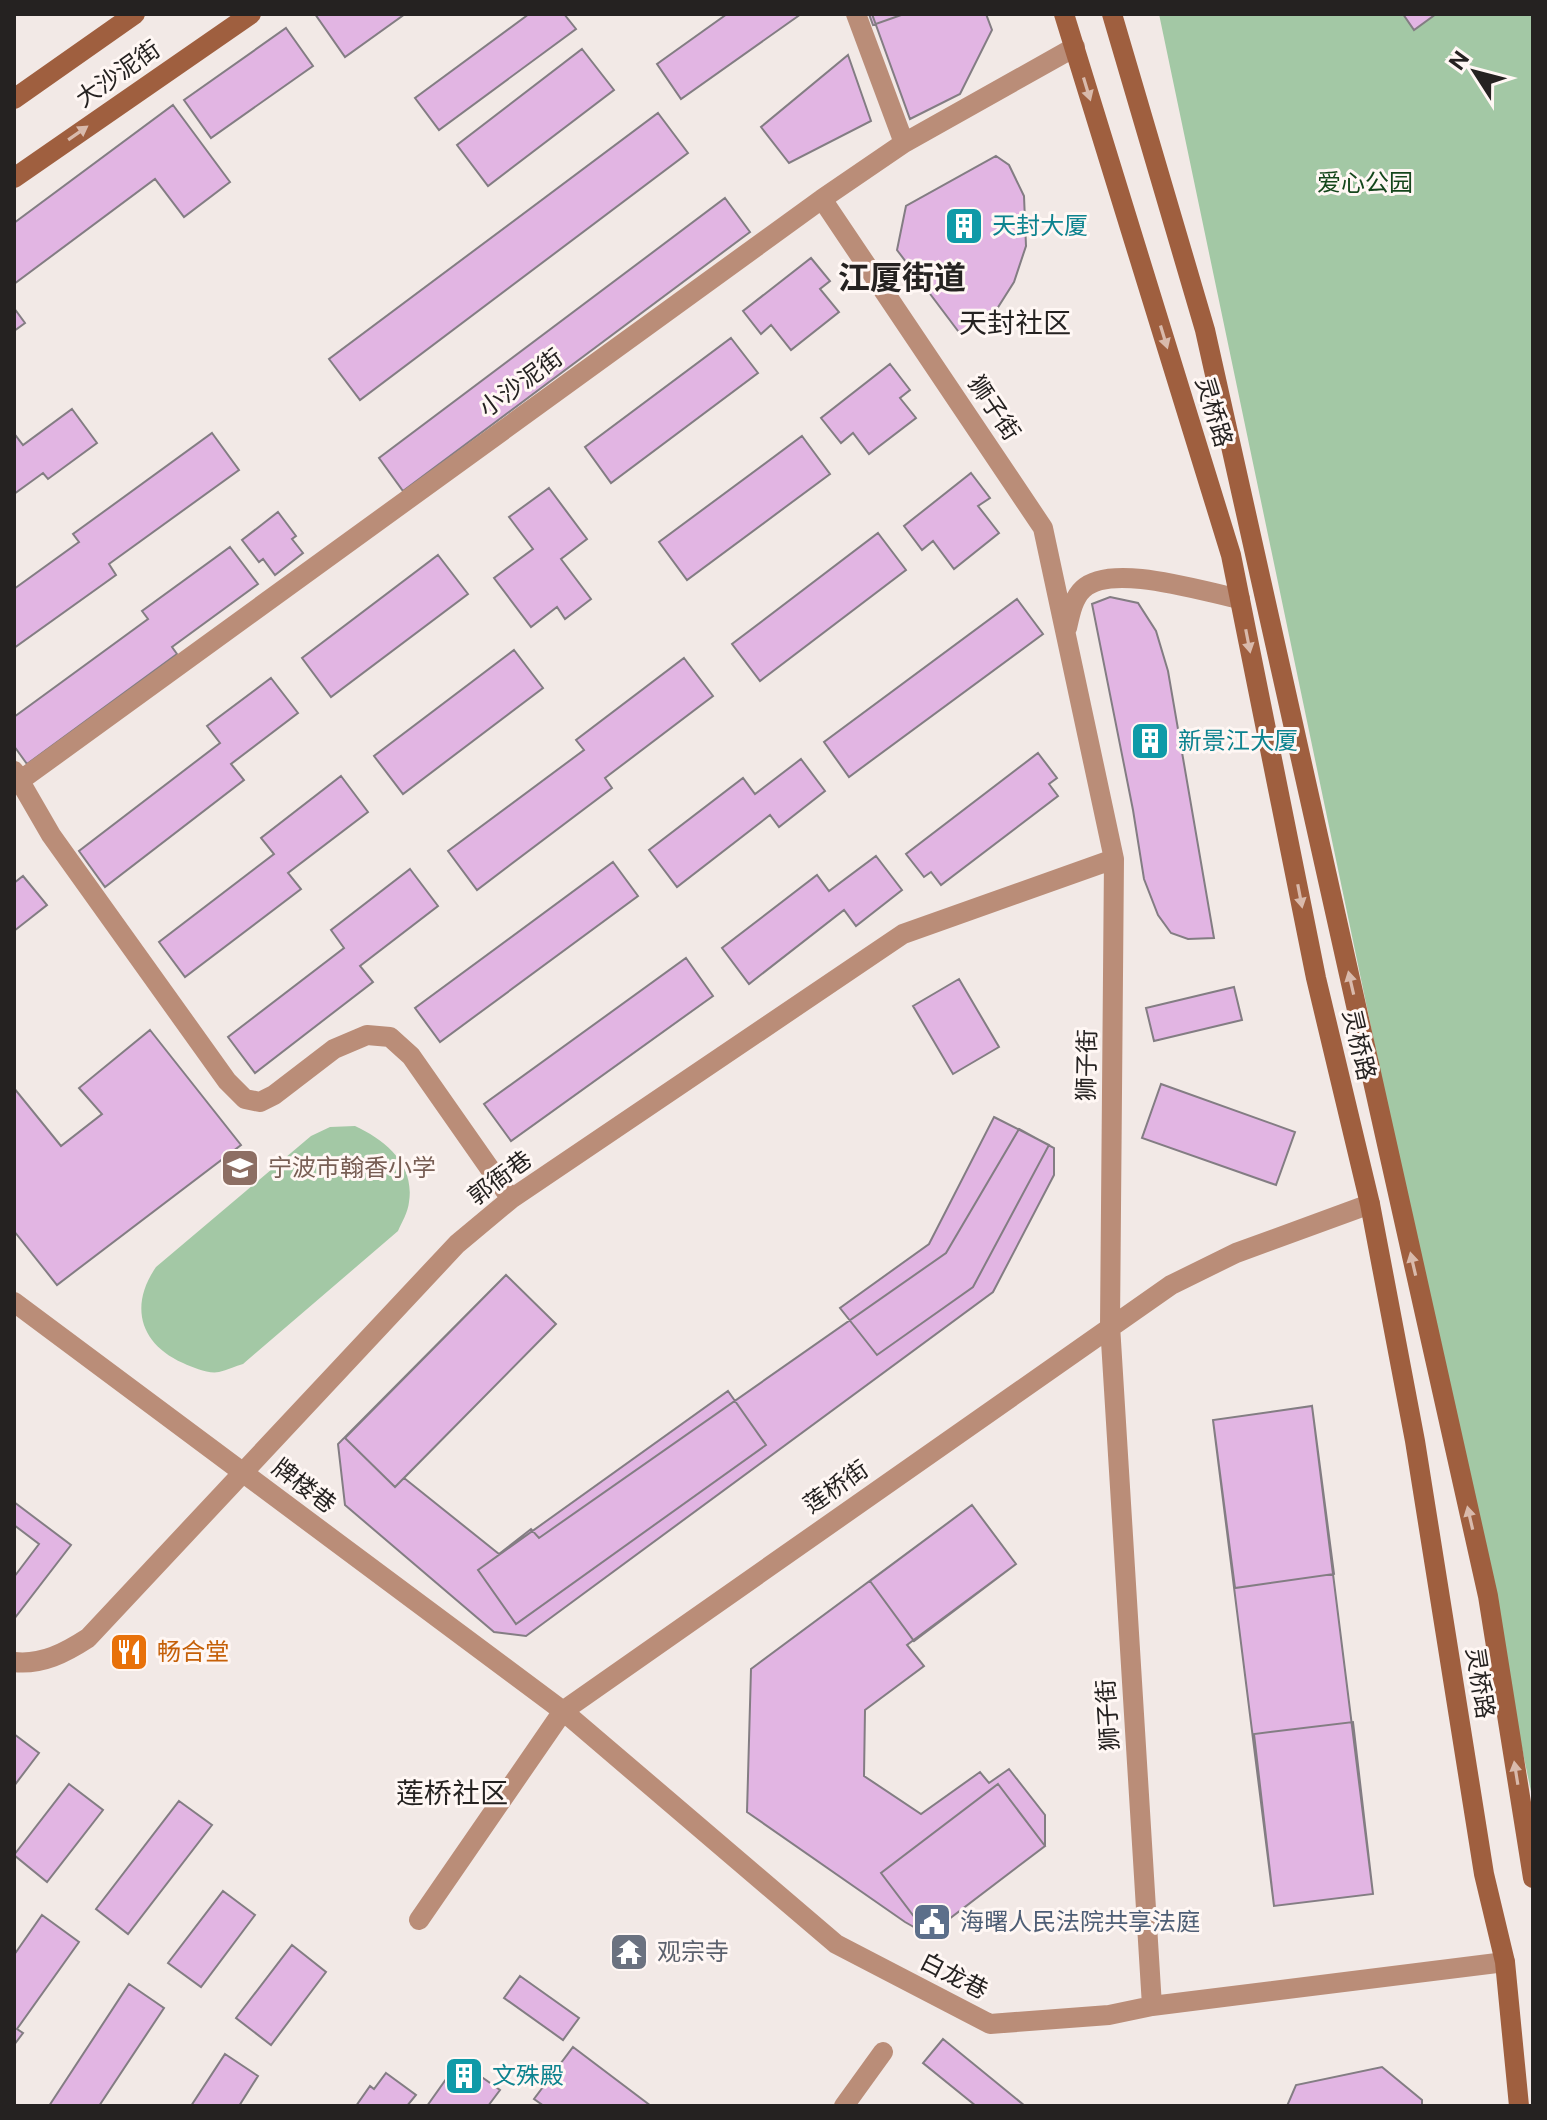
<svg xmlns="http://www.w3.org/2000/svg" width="1547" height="2120" font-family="'Public Sans','Noto Sans SC',sans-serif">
  <rect width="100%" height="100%" fill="#f2e9e6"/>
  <path fill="#a3c8a5" d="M1159 14H1533V1801Z
    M355 1126C385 1140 415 1164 409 1202 408 1212 402 1222 398 1231L243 1364C236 1366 227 1370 219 1372 208 1374 194 1368 183 1363 140 1344 129 1306 156 1267L311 1136 330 1127Z"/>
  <path fill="#e2b5e3" stroke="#837d83" stroke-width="2" d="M315 14H405L345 57Z
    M529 14H564L576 29 439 130 415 98Z
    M727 14H801L681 99 657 64Z
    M869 14H904L873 25Z
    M872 14H986L992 30 960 94 910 119Z
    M1403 14H1436L1414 30Z
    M286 28 313 66 211 138 184 100Z
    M582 49 614 90 488 186 457 145Z
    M848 55 871 121 789 163 761 127Z
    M173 105 230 182 184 217 155 179 14 284V223Z
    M658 113 688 153 360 400 329 359Z
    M996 156 1009 165 1024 196 1026 246 1014 282 995 312 961 335 897 250 906 206Z
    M725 198 750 232 403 491 379 458Z
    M811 258 830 281 820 289 839 312 791 350 771 325 761 334 743 311Z
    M14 308 25 323 14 331Z
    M731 338 758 373 611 483 585 447Z
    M890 364 910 390 900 398 916 418 869 454 853 433 841 443 821 418Z
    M72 409 97 443 48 479 43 473 14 494V438L16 436 23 445Z
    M212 433 239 470 109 564 116 575 14 648V589L79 542 73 534Z
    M802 436 830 474 687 580 659 542Z
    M971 473 990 498 978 506 999 533 954 569 933 541 922 550 904 526Z
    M549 488 587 539 561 559 591 599 565 619 557 607 531 627 494 578 533 549 509 517Z
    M278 512 296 536 292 539 303 553 275 575 263 559 259 562 242 540Z
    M878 533 906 570 760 681 732 644Z
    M230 547 258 584 172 647 177 654 27 764 14 746V717L148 619 142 611Z
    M438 555 468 594 331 697 302 658Z
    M1110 597 1138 603 1156 631 1168 671 1214 938 1188 939 1171 933 1158 915 1144 879 1133 810 1092 604Z
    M1017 599 1043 634 849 777 824 742Z
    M514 650 543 688 403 794 374 756Z
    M684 658 713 696 605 778 612 788 477 890 448 851 584 750 576 740Z
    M271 678 298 713 231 764 244 780 105 887 79 851 220 743 207 726Z
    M1038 753 1057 778 1049 784 1058 796 941 885 931 872 924 877 906 854Z
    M801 759 825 791 779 827 770 815 677 887 649 850 743 778 755 794Z
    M341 776 368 812 288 873 301 889 185 977 159 942 274 854 261 838Z
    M876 856 902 890 856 926 844 910 749 984 722 948 817 875 829 891Z
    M613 862 638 896 440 1042 415 1008Z
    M410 869 438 906 360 966 373 982 255 1073 228 1037 344 948 331 930Z
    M23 876 47 905 14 931V883Z
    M686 958 713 996 511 1141 484 1104Z
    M959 979 999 1047 953 1074 913 1006Z
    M1234 987 1242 1020 1154 1041 1146 1008Z
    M150 1030 241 1145 57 1285 14 1231V1088L61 1146 102 1114 79 1088Z
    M1161 1084 1295 1132 1276 1185 1142 1138Z
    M994 1117 1049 1145 973 1287 877 1355 840 1308 929 1244Z
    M1019 1129 1054 1148V1175L993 1292 526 1636 494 1632 345 1505 338 1444 506 1275 556 1324 404 1478 499 1554 531 1529 539 1538 946 1253Z
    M506 1275 556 1324 395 1487 345 1438Z
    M728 1391 766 1445 516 1624 478 1570Z
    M1312 1406 1334 1574 1235 1588 1213 1420Z
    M1312 1406 1373 1894 1274 1906 1213 1420Z
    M14 1502 71 1545 14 1619V1577L39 1544 14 1525Z
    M972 1505 1016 1564 914 1641 870 1581Z
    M972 1505 1016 1564 907 1645 924 1666 865 1710 864 1776 921 1814 980 1772 989 1783 1009 1769 1045 1815V1846L928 1935 905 1922 747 1812 751 1669Z
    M1353 1722 1373 1894 1274 1906 1254 1734Z
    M14 1734 39 1753 14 1786Z
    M69 1784 103 1810 47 1882 14 1855Z
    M998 1784 1045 1846 928 1935 881 1873Z
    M179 1801 212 1825 128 1934 96 1909Z
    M223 1891 255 1915 201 1987 168 1963Z
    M42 1915 79 1942 17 2029 23 2033 14 2045V1955Z
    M292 1945 326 1972 271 2045 236 2018Z
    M520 1976 579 2018 563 2040 504 1998Z
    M129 1984 164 2008 99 2106H49Z
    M943 2039 1025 2106H976L923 2063Z
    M573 2047 651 2106H544L534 2099Z
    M225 2054 258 2076 239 2106H191Z
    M459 2061 500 2090 488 2106H427Z
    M1382 2067 1422 2100V2106H1287L1296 2085Z
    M386 2073 416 2095 407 2106H356L370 2086 374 2089Z"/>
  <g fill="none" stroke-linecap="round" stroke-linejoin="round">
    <path stroke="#ba8d78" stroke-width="20" d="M856 14 904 143
      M822 199 1043 528 1114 859 1110 1325 1152 2006
      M1067 628C1070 615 1073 598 1083 589 1111 562 1204 592 1240 599
      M14 771 51 835 227 1081 245 1099 260 1102 274 1095 334 1049 367 1035 390 1037 411 1056 511 1199
      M14 785 822 199 904 143 1075 47
      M14 1302 563 1711 836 1944 990 2024 1109 2015 1152 2006 1505 1962
      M14 1662C42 1665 65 1653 88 1638L457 1244 511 1199 903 934 1114 859
      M419 1920 563 1711 1171 1285 1236 1253 1370 1204
      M844 2106 883 2052"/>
    <path stroke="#9f5f3f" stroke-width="20" d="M1064 14 1231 555 1316 978 1370 1204 1415 1441 1484 1874 1505 1962 1519 2106
      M1112 14 1205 330 1488 1596 1533 1878
      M14 99 135 14
      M14 178 251 14"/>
  </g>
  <defs><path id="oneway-solid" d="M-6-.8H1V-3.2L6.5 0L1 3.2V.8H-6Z" transform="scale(2)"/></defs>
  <g fill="#d9baac">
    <use href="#oneway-solid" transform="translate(1087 89) rotate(73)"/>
    <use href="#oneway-solid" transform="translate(78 133) rotate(-35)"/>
    <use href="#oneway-solid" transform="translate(1164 337) rotate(73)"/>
    <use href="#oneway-solid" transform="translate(1248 641) rotate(79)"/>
    <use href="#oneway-solid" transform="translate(1300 896) rotate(79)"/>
    <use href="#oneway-solid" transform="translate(1351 983) rotate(-103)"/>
    <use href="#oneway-solid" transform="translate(1413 1264) rotate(-103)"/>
    <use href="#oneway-solid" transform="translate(1470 1518) rotate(-103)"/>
    <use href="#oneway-solid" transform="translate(1516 1773) rotate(-99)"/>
  </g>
  <defs>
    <symbol id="building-square" viewBox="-11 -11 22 22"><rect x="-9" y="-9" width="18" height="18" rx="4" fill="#0f9aa8" stroke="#fff7f4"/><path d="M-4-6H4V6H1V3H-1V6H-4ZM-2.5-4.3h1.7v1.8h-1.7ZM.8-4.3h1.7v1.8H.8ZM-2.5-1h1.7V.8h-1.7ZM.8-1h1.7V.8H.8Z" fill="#fff"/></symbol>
    <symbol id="school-square" viewBox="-11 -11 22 22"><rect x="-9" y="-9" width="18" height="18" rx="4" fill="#8d6e63" stroke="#fff7f4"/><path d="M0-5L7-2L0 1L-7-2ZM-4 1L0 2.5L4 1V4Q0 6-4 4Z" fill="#fff"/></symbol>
    <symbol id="restaurant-square" viewBox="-11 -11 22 22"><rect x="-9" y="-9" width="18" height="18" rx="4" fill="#e8710a" stroke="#fff7f4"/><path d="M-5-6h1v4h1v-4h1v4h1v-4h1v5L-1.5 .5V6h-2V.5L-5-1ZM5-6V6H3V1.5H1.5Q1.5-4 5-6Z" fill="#fff"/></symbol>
    <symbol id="civic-square" viewBox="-11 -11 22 22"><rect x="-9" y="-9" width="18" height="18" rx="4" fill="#5c6f8a" stroke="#fff7f4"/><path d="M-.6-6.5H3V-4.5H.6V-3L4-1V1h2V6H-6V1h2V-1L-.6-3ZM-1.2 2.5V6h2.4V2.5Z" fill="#fff"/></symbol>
    <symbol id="temple-square" viewBox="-11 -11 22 22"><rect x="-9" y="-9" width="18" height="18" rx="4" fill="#6b7280" stroke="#fff7f4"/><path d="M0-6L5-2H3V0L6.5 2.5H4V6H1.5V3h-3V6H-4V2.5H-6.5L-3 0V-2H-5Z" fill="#fff"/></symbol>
  </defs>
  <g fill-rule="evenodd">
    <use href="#building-square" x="942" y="204" width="44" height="44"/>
    <use href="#building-square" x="1128" y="719" width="44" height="44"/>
    <use href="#school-square" x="218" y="1146" width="44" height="44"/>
    <use href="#restaurant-square" x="107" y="1630" width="44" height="44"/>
    <use href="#civic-square" x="910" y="1900" width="44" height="44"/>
    <use href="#temple-square" x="607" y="1930" width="44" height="44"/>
    <use href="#building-square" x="442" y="2054" width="44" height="44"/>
  </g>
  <g text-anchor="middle" stroke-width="6" stroke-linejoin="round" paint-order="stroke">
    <g font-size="24" fill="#252221" stroke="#fff7f4">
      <text transform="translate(118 74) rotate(-35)" y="8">大沙泥街</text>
      <text transform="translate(521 383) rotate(-36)" y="8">小沙泥街</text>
      <text transform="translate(994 408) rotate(56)" y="8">狮子街</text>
      <text transform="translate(1214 412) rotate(73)" y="8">灵桥路</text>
      <text transform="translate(1359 1045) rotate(77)" y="8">灵桥路</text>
      <text transform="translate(1087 1065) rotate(-89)" y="8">狮子街</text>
      <text transform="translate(500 1178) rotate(-37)" y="8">郭衙巷</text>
      <text transform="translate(304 1486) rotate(37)" y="8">牌楼巷</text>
      <text transform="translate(836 1487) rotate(-35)" y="8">莲桥街</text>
      <text transform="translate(1480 1683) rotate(81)" y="8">灵桥路</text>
      <text transform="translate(1108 1715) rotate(-94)" y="8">狮子街</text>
      <text transform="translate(954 1976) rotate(27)" y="8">白龙巷</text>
    </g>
    <g font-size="24" fill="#14461b" stroke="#fff7f4">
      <text x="1365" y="191">爱心公园</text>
    </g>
    <g font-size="24" fill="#0d838f" stroke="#fff7f4" text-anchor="start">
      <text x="992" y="234">天封大厦</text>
      <text x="1178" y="749">新景江大厦</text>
      <text x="492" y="2084">文殊殿</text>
    </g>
    <g font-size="24" fill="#785e54" stroke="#fff7f4" text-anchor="start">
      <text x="268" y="1176">宁波市翰香小学</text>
    </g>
    <g font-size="24" fill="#c56008" stroke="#fff7f4" text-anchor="start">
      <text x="157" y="1660">畅合堂</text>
    </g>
    <g font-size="24" fill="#4e5e75" stroke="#fff7f4" text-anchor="start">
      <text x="960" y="1930">海曙人民法院共享法庭</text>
    </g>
    <g font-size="24" fill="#5b616d" stroke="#fff7f4" text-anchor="start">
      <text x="657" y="1960">观宗寺</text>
    </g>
    <g font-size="28" fill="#252221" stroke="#fff7f4">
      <text x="1015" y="333">天封社区</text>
      <text x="452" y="1803">莲桥社区</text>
    </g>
    <g font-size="32" font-weight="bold" fill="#252221" stroke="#fff7f4">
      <text x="902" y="289">江厦街道</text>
    </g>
  </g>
  <rect width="1547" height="2120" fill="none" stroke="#252221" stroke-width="32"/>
  <g transform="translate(1475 72) rotate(306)" stroke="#fff7f4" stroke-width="6" paint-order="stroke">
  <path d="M0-6L14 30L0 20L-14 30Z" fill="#252221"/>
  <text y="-12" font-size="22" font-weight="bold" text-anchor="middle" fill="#252221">N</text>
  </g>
</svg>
